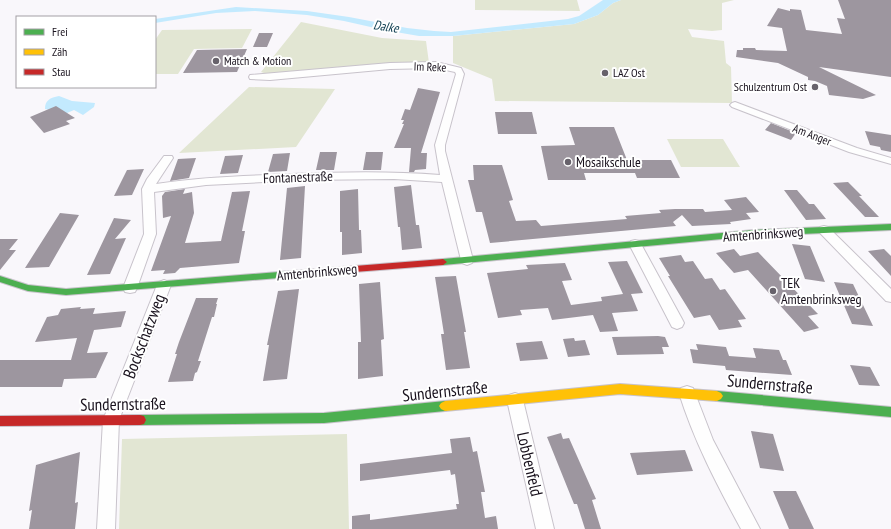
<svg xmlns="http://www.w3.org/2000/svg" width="891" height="529" font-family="'PT Sans Narrow',sans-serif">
  <rect width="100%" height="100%" fill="#f9f7fb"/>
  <path fill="#e2e6d3" d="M475 0H577L580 11 475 10Z
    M621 0H734L722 3V30L712 31 688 29 692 37 724 41 726 63 731 67 732 103 495 101 492 79 453 63V36L574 24 598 15 613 3Z
    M301 22 382 38 426 41 429 63 270 75 261 72Z
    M252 29 242 48 194 49 178 74H155V40L162 30Z
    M249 87 335 89 296 147 179 153Z
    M667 139H723L740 167H681Z
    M347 434 349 529H119L122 439Z"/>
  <path fill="#c3eafe" d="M603 0H621L613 3 598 15 574 24 453 36H419L384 30 344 21 307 15 255 11 216 13 155 23V19L236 7 307 11 349 17 407 28 434 31 451 32 568 19 579 16Z
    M59 96 72 101 95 103 94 107 83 115 74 110 67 113 45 109C45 100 50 98 59 96Z"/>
  <path fill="#9d969f" d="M838 0H891V77L819 67 876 95 863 99 829 95 827 86 815 81 808 80V77L778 63 736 57 737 50H743V48H755L756 50 787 51 782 28 767 26 778 8 790 11V9L801 10 806 30 842 34 837 18 845 19Z
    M259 33H273L267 47H253Z
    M247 49 237 72 183 73 197 50Z
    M418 88 440 92 421 153H427L426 169 415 170 414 172H409L411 148H394L404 124H402L404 120H401L405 109 410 110Z
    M56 106 75 118 66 121 70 124 44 133 30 117Z
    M495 112H532L537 134H498Z
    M771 123 796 133 791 140 765 130Z
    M569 127H614L627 160H671L680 178H637L635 173H584L586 180H548L541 146 575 145Z
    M865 131 891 135V152L881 150 880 147 870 145Z
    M320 152H337L334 170H316Z
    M366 152H383L381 170H363Z
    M290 153 287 171 268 172 273 154Z
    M243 155 238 173 220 174 225 156Z
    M196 158 189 178 170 181 178 159Z
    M473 165H502L513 200 509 201 516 221 536 220 541 226 627 219 625 216 661 213 659 210 675 209H703L705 212 732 210 724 200 746 197 759 212 746 213 751 219 730 222 731 224 692 226 682 215 673 222 676 226 490 243 482 212H476L468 180H474Z
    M144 169 132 195 114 196 127 170Z
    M848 182 862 196H859L879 217H865L833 183Z
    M411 185 416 225H419L422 248 402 250 400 227H398L394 187Z
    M305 186 301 258 280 260 287 188Z
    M185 189 183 194 192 192 194 213 185 243 221 241 232 192 250 191 242 231H245L239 263 180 268 175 273 163 274 165 270 151 271 171 216 163 218 162 196 165 192Z
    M358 189 359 230H361L362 253 342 255V232H340V191Z
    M784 190H797L809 204H814L826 219 806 220Z
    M60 213 79 215 49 267 25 268Z
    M114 218 131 220 115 239 126 238 110 274 87 275Z
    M0 239H18L9 250H16L0 270Z
    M792 244 810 246 825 282 805 279Z
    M734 249 740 256 758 252 818 314 808 316 819 328 804 332 748 270 734 273 716 253Z
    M884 249 891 256V276L868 251Z
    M681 255 685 262 693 261 705 279 712 278 720 290 725 289 746 319 738 320 742 327 719 330 710 315 694 318 668 276H670L659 258Z
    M627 261 643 293 631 294 638 311 612 313 618 331 600 332 593 315 552 320 548 308 520 310 522 315 498 318 487 273 528 269 526 265 565 263 572 280 562 281 571 305 602 301 601 297 623 294 608 262Z
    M456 276 466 332H464L470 368 446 370 441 334H444L435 277Z
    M380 282 384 339 381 340 383 376 358 379V342H361L359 284Z
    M834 282 853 284 873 326 852 324Z
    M299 289 287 379 263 381 269 345H267L278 291Z
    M196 298H218L216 304H217L214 317H212L198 361H201L197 372 195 373 193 381 168 382 177 354H175L179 342Z
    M81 307 80 309 95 308 93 314 126 311 121 327 94 330 87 353 108 352 96 378 64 379 62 387H0V360H71L77 338 35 342 47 317 58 315 61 309Z
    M658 336 665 337 669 347H662L664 354 617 355 612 337Z
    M574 338 575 341 585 340 590 355 568 357 563 339Z
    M542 341 548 359 520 361 516 343Z
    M696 344 726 347 729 356 756 358 753 348 779 350 783 360H786L792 375 726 370 725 366 693 363 690 349 698 350Z
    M850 365 870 367 880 386 859 385Z
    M751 431 773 434 784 471 760 468Z
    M561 433 563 439 569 438 596 499 592 500 601 529H585L577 504H574L547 437Z
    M470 437 473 452 477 451 485 492H481L485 518 496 516 498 529H352V516L370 514V520L457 509 456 504H459L455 474 451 475 450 470 360 481V464L452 453 450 439Z
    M685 450 693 471 637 475 630 453Z
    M80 452 75 503 78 502 75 529H29L32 510 29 511 36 465Z
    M773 491H796L814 529H789Z"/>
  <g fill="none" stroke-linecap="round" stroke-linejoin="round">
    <defs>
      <path id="street" d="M436 62 461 68 464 74 445 145V151L473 260 472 263 467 265 462 263 461 260 442 182 394 179 303 180 206 185 154 192 156 234 137 288 135 292 130 293 125 292 123 288 144 234 142 189 147 179 164 156H172L173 158 156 184C201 177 246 176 292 174 341 172 391 171 440 175L435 145 456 74 455 72 436 68 390 69 270 80 250 79 249 77 250 75 390 63Z
        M735 102 857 148 891 158V164L849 152 732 107 730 105 732 103Z
        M824 226 828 227 891 289V302L886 301 820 233 818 230 820 227Z
        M635 240 639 241 641 244 682 319 684 323 682 327 677 329 672 327 629 244 631 241Z
        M164 280 169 282 171 285 119 420 115 529H97L103 420 157 285 159 282Z
        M687 386 693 388 713 440 760 529H741C717 485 694 441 679 393L681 388Z
        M515 393 521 395 523 400 554 529H536L507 400 509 395Z"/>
      <path id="fast" d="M891 224V230L754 236 443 265 439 262 443 259 754 230Z
        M291 271 296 274 291 277 66 295 28 291 0 282V276L28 285 66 289Z
        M717 391 891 407V417L717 401 713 399 711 396 713 393Z
        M445 401 449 403 451 406 449 409 445 411 324 423 140 425 136 424 134 420 136 416 140 415 324 413Z"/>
      <path id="slow" d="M620 384 717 391 721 393 723 396 721 399 717 401 620 394 445 411 441 409 439 406 441 403 445 401Z"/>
      <path id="jam" d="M443 259 447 262 443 265 291 277 286 274 291 271Z
        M140 415 144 416 146 420 144 424 140 425 0 426V416Z"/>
    </defs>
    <use href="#street" stroke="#c8c3cb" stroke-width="2"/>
    <use href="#fast" stroke="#c8c3cb" stroke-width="2"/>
    <use href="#slow" stroke="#c8c3cb" stroke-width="2"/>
    <use href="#jam" stroke="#c8c3cb" stroke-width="2"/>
    <use href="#street" fill="#fefefe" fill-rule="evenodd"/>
    <use href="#fast" fill="#4caf50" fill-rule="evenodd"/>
    <use href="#slow" fill="#ffc107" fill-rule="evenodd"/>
    <use href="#jam" fill="#c62828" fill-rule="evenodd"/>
  </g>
  <g fill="#67626b" stroke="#fff" stroke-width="1.5">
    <circle cx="216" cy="61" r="4"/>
    <circle cx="605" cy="73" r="4"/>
    <circle cx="815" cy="87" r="4"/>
    <circle cx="568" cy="162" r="4"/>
    <circle cx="773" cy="291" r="4"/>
  </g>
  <g text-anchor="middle" stroke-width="4" stroke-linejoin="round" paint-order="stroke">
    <g font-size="12" fill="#19121d" stroke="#fff" text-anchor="start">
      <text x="224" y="65">Match &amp; Motion</text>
      <text x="613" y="77">LAZ Ost</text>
      <text x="807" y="91" text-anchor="end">Schulzentrum Ost</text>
    </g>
    <g font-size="12" fill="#19121d" stroke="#fff">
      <text transform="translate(430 67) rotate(2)" y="4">Im Reke</text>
      <text transform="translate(812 135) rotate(21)" y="4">Am Anger</text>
    </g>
    <g font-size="13" font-style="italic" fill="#0f3e51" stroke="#fff">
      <text transform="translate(386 26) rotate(9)" y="5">Dalke</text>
    </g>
    <g font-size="14" fill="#19121d" stroke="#fff" text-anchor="start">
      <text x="576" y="167">Mosaikschule</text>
      <text x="781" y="288">TEK<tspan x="781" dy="16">Amtenbrinksweg</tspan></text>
    </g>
    <g font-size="14" fill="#19121d" stroke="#fff">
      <text transform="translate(298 177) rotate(-2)" y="5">Fontanestraße</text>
      <text transform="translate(763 234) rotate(-4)" y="5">Amtenbrinksweg</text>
      <text transform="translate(317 272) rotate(-5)" y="5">Amtenbrinksweg</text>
    </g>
    <g font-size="17" fill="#19121d" stroke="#fff">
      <text transform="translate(144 336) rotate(-69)" y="6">Bockschatzweg</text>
      <text transform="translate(770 384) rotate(5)" y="6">Sundernstraße</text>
      <text transform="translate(445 391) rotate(-6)" y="6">Sundernstraße</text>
      <text transform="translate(123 404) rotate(-1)" y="6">Sundernstraße</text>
      <text transform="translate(530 464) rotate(77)" y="6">Lobbenfeld</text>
    </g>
  </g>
  <rect x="16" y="16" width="140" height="72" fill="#ffffff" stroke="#a3a0a5"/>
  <rect x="24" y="29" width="20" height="6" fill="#4caf50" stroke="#a3a0a5"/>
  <text x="52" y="36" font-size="12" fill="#19121d">Frei</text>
  <rect x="24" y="49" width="20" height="6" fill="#ffc107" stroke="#a3a0a5"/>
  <text x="52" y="56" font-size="12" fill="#19121d">Zäh</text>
  <rect x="24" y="69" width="20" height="6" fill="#c62828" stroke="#a3a0a5"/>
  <text x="52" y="76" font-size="12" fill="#19121d">Stau</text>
</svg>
